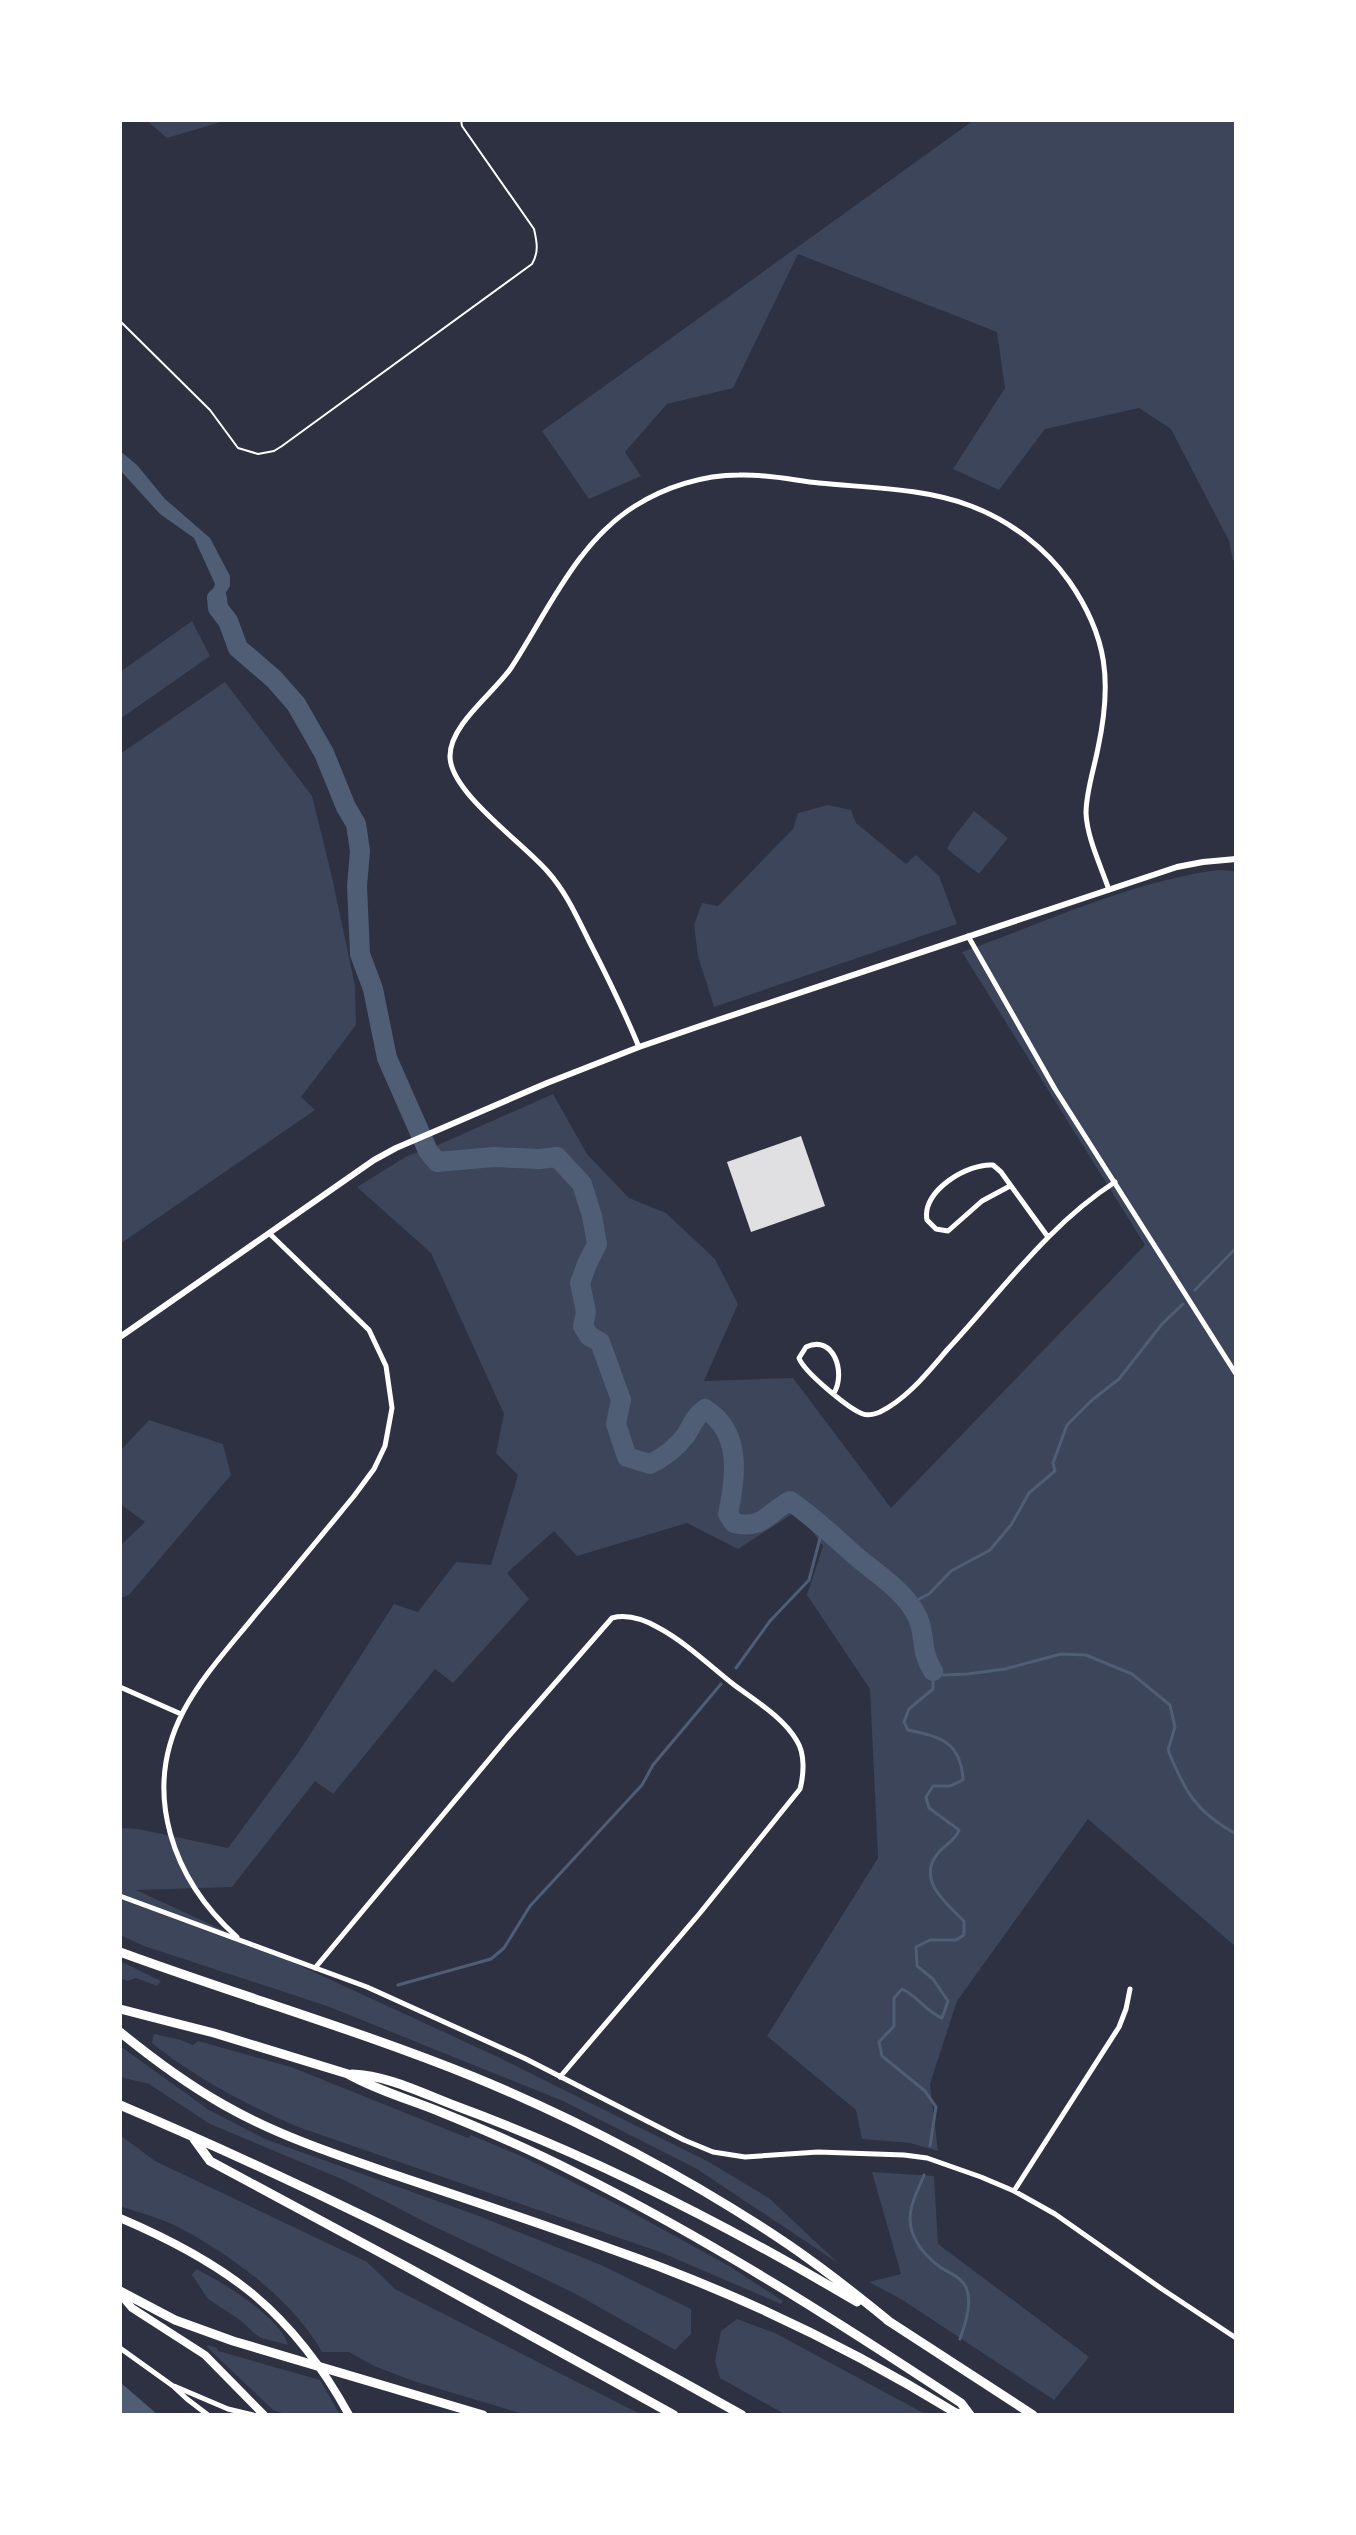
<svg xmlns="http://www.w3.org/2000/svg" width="1356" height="2535" font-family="Inter,sans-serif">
  <rect width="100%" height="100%" fill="#2d3142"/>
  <path fill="#3c4559" d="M146 120H227L167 138Z
    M974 120H1236V558L1233 561 1229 541 1171 429 1139 408 1045 429 999 490 953 469 1005 388 997 332 798 254 733 388 667 404 625 452 641 476 589 499 542 431Z
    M192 621 210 656 120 719V672Z
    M225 682 312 796 332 877 355 986 356 1025 301 1097 315 1110 120 1244V754Z
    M828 805 851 810 856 823 906 864 916 855 939 876 957 924 714 1007 698 956 694 925 702 903 718 906 793 829 798 813Z
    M974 811 1008 838 979 874 947 849 951 841Z
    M1218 870 1236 871V1947L1088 1819 957 2001 930 2084 938 2151 910 2143 862 2139 856 2110 767 2036 878 1858 870 1689 807 1595 823 1546 797 1511 738 1549 687 1523 577 1556 554 1531 507 1573 529 1599 453 1683 435 1669 333 1794 315 1781 232 1887 136 1890 498 2057 709 2162 769 2198 838 2263 697 2169 563 2101 327 2006 144 1946 120 1935V1828L138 1829 228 1848 298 1753 394 1604 418 1612 456 1562 491 1565 518 1475 496 1453 504 1414 431 1253 357 1187 407 1156 438 1145 553 1094 587 1154 629 1198 666 1213 715 1259 738 1304 704 1381 793 1378 891 1508 1145 1245 962 952C1043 923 1133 881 1218 870Z
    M149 1420 223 1444 231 1475 129 1595 120 1598V1546L145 1522 120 1504V1451Z
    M120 1961 161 1981 157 1986 136 1978 127 1981 120 1978Z
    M154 2034 181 2040 193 2045 198 2041 291 2067 468 2138 471 2135 521 2156 626 2209 729 2266 783 2301 781 2304 660 2252 298 2127C247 2105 195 2078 152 2043Z
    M120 2046 209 2110 265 2139 479 2216 601 2265 691 2309V2334L675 2350 574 2293 429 2224 344 2180 210 2124 149 2084 120 2077Z
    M120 2135 155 2161 367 2262 395 2289 642 2415H527L413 2381 374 2366 349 2352H322C292 2299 231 2255 178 2227 161 2218 139 2213 120 2206Z
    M872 2172 934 2176 938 2244 1089 2357 1054 2400 901 2299 869 2282 901 2274Z
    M196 2269C221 2281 281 2318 288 2345L261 2338 254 2333 240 2320 208 2299 192 2275Z
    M737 2319 775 2333 927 2415H786L720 2378 715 2361 721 2331Z
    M208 2345 217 2348 218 2351 320 2380 340 2415H288L273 2410 207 2347Z"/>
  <path fill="#4f5d75" d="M120 451 137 465 165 499 210 538 230 576V586L221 601 228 621C212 614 208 600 215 584L194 538 160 514 120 470Z
    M120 2382 158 2415H120Z"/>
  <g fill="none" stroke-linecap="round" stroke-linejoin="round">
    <path stroke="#4f5d75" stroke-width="3" d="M1195 1290 1236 1248
      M909 1604 929 1594 951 1571 990 1550 1011 1525 1029 1493 1055 1471 1053 1463 1067 1425 1092 1400 1119 1379 1162 1324 1183 1304
      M736 1668 770 1621 809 1580 823 1527
      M398 1985 491 1959 504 1948 530 1906 642 1785 653 1765 721 1684
      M930 2146 936 2107 925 2091 882 2056 879 2042 894 2026V1998L902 1989C919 1997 925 2011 942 2018L948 2001 933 1979 917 1966 916 1947 930 1940H956L964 1935V1921C946 1903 916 1880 938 1853 946 1844 955 1841 959 1830L929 1808 926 1797 933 1786H950L963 1780C961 1742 941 1737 908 1730L904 1722 909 1709 933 1689V1671L944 1675 968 1674 1005 1669 1061 1654 1086 1655 1132 1674 1170 1705 1175 1727 1168 1750C1185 1792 1196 1812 1236 1834
      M924 2175C920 2186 913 2198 911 2210 906 2233 922 2254 940 2267 950 2274 963 2277 967 2290 972 2305 965 2324 960 2339"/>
    <path stroke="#4f5d75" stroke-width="20" d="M217 598 218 608 228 621 238 648 274 679 296 704 324 753 346 807 356 824 360 851 357 886 360 954 373 989 387 1058 428 1151 437 1162 494 1157 539 1159 557 1157 582 1184 592 1216 597 1244 587 1264 580 1283 586 1312 583 1326 589 1336 600 1342 621 1400 616 1424 627 1457 650 1464C665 1457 676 1448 686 1435 692 1425 695 1416 705 1409 742 1432 736 1477 728 1514L734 1523C763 1530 767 1513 790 1501 815 1518 835 1538 857 1557 878 1575 906 1592 918 1618 926 1637 920 1651 933 1671"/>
  </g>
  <path fill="#e0e0e3" d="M801 1136 825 1206 751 1232 727 1162Z"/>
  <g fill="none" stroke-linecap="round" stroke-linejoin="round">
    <path stroke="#fff" stroke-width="2" d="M120 321 210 410 238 448 258 454 274 451 282 446 532 264C539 252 537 242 534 229L462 126 461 120"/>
    <path stroke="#fff" stroke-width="5" d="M968 936 1055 1089 1236 1374
      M639 1047C624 1011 607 976 589 941 577 917 566 892 548 872 523 843 451 793 450 757 449 725 494 693 511 668 547 613 577 542 635 506 665 487 703 475 739 475 765 474 793 480 819 483 869 488 924 488 971 506 1010 521 1045 547 1069 581 1108 637 1112 683 1098 748 1094 769 1086 792 1086 813 1087 838 1101 866 1109 890
      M1010 1186 982 1201 948 1231 936 1229 927 1220C921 1191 968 1163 993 1165L1001 1172 1048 1237
      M834 1393C846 1373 834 1334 806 1347L799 1358C804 1372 849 1409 863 1414 868 1416 875 1414 880 1412 907 1399 928 1372 947 1350 1001 1292 1048 1225 1115 1182
      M120 1687 181 1714
      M120 1896 367 1987 526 2059 684 2140 713 2152 745 2157 818 2152 904 2155 927 2158 981 2177 1014 2191 1055 2214 1162 2289 1236 2338
      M237 1937C173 1880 141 1793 183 1712 202 1676 231 1645 256 1614 289 1575 321 1536 354 1496L374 1469 385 1446 392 1408 386 1366 369 1330 270 1234
      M315 1968 507 1738 612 1618C627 1614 645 1620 659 1628 685 1642 709 1665 733 1684 754 1700 783 1717 797 1741 805 1754 804 1774 800 1789L700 1913 560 2077
      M1014 2191 1119 2027 1126 2009 1130 1989
      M120 2348 173 2386 187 2399 208 2415
      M174 2386 228 2409 253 2415"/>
    <path stroke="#fff" stroke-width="6" d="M120 1337 374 1160 396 1148 547 1083 639 1047 700 1026 1177 867 1203 862 1236 859"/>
    <path stroke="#fff" stroke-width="8" d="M120 2218C228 2264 292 2311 349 2415
      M120 2294 132 2308 205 2355 264 2415"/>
    <path stroke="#fff" stroke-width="9" d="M120 1952C237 1995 358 2030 474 2077 581 2121 693 2180 789 2245 824 2269 857 2295 890 2322
      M120 2009 214 2033 348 2074C376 2090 408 2099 438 2111 485 2130 531 2150 576 2173 710 2240 837 2321 961 2403L970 2415
      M120 2032C153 2059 187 2084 224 2105 280 2137 343 2157 404 2178 473 2201 542 2224 611 2249 732 2291 847 2346 956 2413L965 2415
      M352 2074C387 2075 424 2094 456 2106 597 2158 729 2226 857 2302
      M120 2105C334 2196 540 2301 742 2415
      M194 2139 210 2161 407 2267 674 2415
      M120 2291 175 2320 233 2341 483 2415
      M887 2320 1033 2415"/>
  </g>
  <rect width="1356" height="2535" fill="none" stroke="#ffffff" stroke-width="244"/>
</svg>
